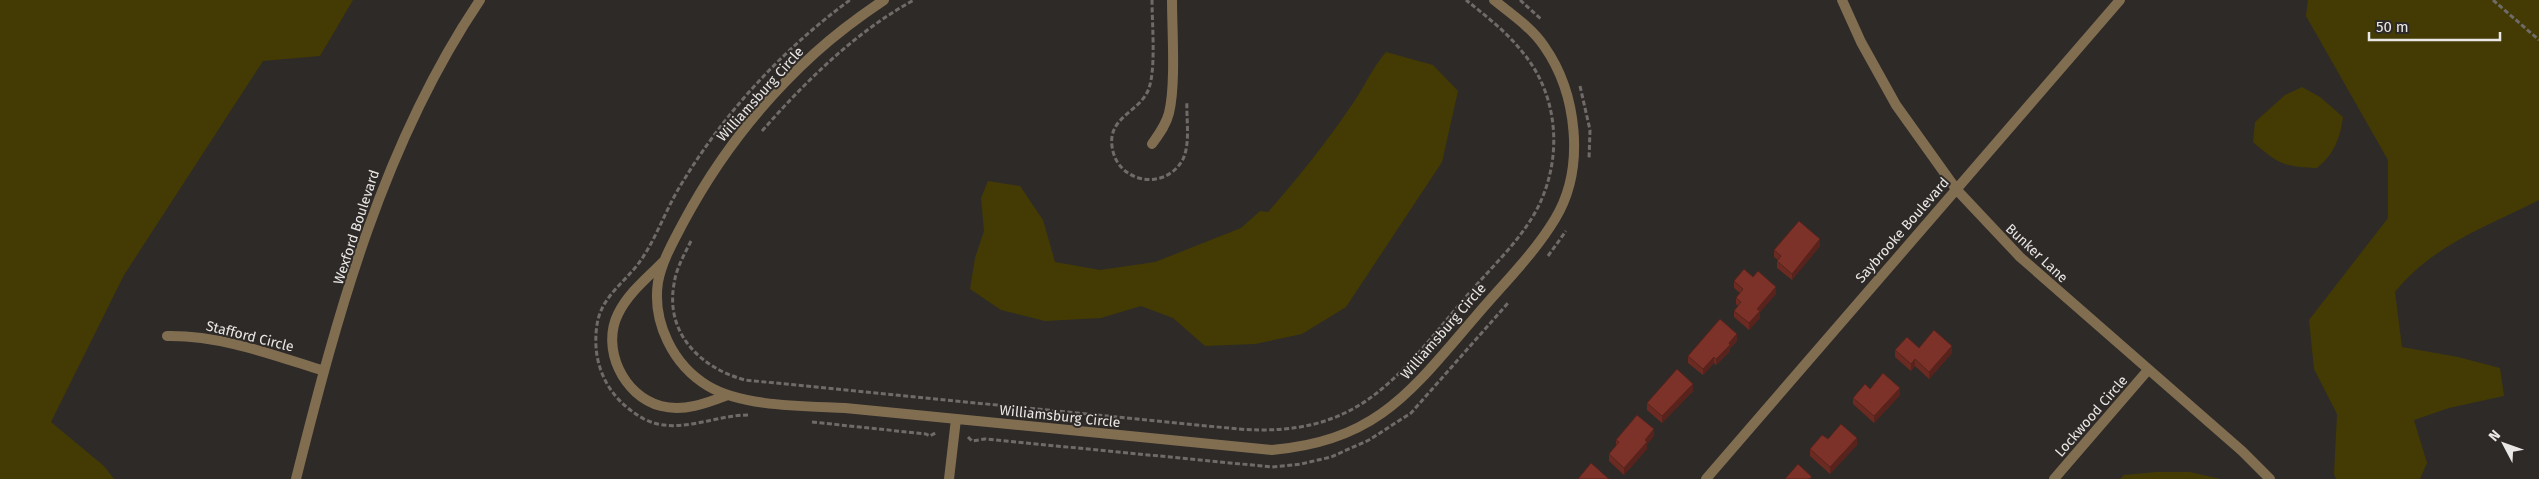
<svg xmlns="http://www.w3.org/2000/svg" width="2539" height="479" font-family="'Fira Sans',sans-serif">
  <rect width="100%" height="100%" fill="#2e2a28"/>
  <path fill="#433b03" d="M0 0H353L320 56 263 61 124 275 51 422 104 466 114 479H0Z
    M2308 0H2539V200C2486 227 2434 244 2395 292L2402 347 2458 357 2500 368 2504 396 2449 408 2414 420 2427 463 2420 479H2336L2334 474 2337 414 2314 369 2309 320 2388 218V160L2306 16Z
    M1386 52 1433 65 1458 91 1442 162 1346 307 1302 334 1255 344 1205 346 1173 318 1141 306 1101 318 1045 321 1001 310 970 289 975 258 984 231 981 198 988 181 1020 186 1043 220 1055 262 1100 270 1155 262 1241 228 1260 211 1268 212C1298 178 1326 143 1351 106 1364 88 1372 68 1386 52Z
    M2302 87 2320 97 2343 117C2340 139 2334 154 2317 168 2284 167 2278 164 2253 142L2255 122 2285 95Z
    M2156 472H2190L2220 479H2120L2124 475Z"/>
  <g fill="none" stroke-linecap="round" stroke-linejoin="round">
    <path stroke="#6f6b69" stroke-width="3" stroke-dasharray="5 2.5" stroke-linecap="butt" d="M1152 0C1152 23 1156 68 1149 88 1141 112 1108 116 1112 146 1116 182 1163 192 1182 161 1191 145 1186 119 1187 101
      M1520 0 1542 20
      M2493 0 2539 40
      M1580 86 1590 130 1589 159
      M762 131C806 81 855 32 914 0
      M691 241C684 255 676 269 674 284 665 334 701 368 745 380L1238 429C1357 438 1394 382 1464 299 1485 274 1510 251 1528 224 1563 173 1563 102 1524 54 1508 33 1486 16 1466 0
      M1548 256 1566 231
      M748 415C714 415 677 436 644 419 608 399 591 365 597 325 601 295 628 281 643 257 658 234 667 207 682 183 725 112 783 49 850 0
      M812 422 926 434 930 436 937 432
      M968 437 972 441 985 439 1272 467 1301 464 1331 457 1369 440 1411 413 1508 303"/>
    <path stroke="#816e51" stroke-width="10" d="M884 0C860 16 836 34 815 53 761 102 717 159 683 223 673 242 662 261 658 282 652 322 673 365 708 386 743 407 804 406 845 408L1272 450C1378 441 1412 390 1476 316 1503 284 1534 254 1555 219 1586 168 1577 93 1544 46 1531 27 1511 14 1494 0
      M1842 0 1861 42 1896 105 1956 189 2020 257 2242 451 2270 479
      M1152 144C1159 134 1166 125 1169 113 1176 84 1172 31 1172 0
      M664 261C648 277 628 293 618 314 601 348 623 396 661 406 684 412 707 403 728 395
      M167 336C221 335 273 355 324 371
      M296 479C338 312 383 144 480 0
      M949 479 956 419
      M1706 479 2120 0
      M2054 479 2148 370"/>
  </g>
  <path fill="#6b2b22" d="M1820 246 1792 280 1777 268V261L1778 260 1774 257V250Z
    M1753 277 1776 294 1760 312V318L1749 330 1734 317V311L1738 306 1736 304V298L1740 293 1734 288V281Z
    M1737 341 1730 348V351L1716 365 1714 363 1703 375 1688 363V356Z
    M1919 348 1952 353 1929 379 1915 366 1911 371 1895 357V350Z
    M1870 389 1900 395 1874 423 1853 404V398Z
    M1693 391 1662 423 1647 410V403Z
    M1654 436 1647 444V449L1624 475 1609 461V454L1616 446V440Z
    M1828 439 1857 445 1830 474 1810 456V449Z"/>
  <path fill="#57231c" d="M1820 239V246L1792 280V274Z
    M1776 287V294L1760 312V318L1749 330V323L1757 309Z
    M1737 334V341L1730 348V351L1716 365V359Z
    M1952 346V353L1929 379V372Z
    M1714 357V363L1703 375V369Z
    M1915 359V366L1911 371V364Z
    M1693 384V391L1662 423V416Z
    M1900 388V395L1874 423V416Z
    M1654 429V436L1647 444V449L1624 475V468L1645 440Z
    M1857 438V445L1830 474V467Z"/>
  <path fill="#7c3228" stroke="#57231c" d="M1799 221 1820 239 1792 274 1777 261 1781 256 1774 250Z
    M1744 269 1753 277 1758 271 1776 287 1757 309 1760 311 1749 323 1734 311 1741 302 1736 298 1743 289 1734 281Z
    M1720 319 1737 334 1729 343 1730 345 1716 359 1714 357 1703 369 1688 356Z
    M1934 330 1952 346 1929 372 1915 359 1911 364 1895 350 1907 337 1919 348Z
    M1677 369 1693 384 1662 416 1647 403Z
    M1883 373 1900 388 1874 416 1853 398 1865 384 1870 389Z
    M1637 415 1654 429 1645 440 1647 442 1624 468 1609 454 1619 442 1616 440Z
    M1841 424 1857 438 1830 467 1810 449 1822 435 1828 439Z
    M1591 463 1609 479H1578Z
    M1798 464 1812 477 1809 479H1785Z"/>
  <g text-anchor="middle" stroke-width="4" stroke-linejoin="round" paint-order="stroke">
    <g font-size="14" fill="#eae8e6" stroke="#2e2a28">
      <text transform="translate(760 94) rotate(-48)" y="5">Williamsburg Circle</text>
      <text transform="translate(356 227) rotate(-72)" y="5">Wexford Boulevard</text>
      <text transform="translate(1902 230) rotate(-49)" y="5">Saybrooke Boulevard</text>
      <text transform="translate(2037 253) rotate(43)" y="5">Bunker Lane</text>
      <text transform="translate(1443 331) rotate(-49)" y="5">Williamsburg Circle</text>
      <text transform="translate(250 336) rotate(14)" y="5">Stafford Circle</text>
      <text transform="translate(1060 416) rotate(6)" y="5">Williamsburg Circle</text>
      <text transform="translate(2091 416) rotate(-49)" y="5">Lockwood Circle</text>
    </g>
  </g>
  <g transform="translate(2504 444) rotate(311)" stroke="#2e2a28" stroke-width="4" paint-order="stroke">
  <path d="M0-4L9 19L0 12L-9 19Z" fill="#eae8e6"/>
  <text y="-8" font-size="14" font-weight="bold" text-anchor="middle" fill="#eae8e6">N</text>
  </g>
  <path d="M2369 32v8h131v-8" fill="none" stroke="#eae8e6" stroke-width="2.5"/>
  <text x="2376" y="32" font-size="15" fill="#eae8e6" stroke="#2e2a28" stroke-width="4" paint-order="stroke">50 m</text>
</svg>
